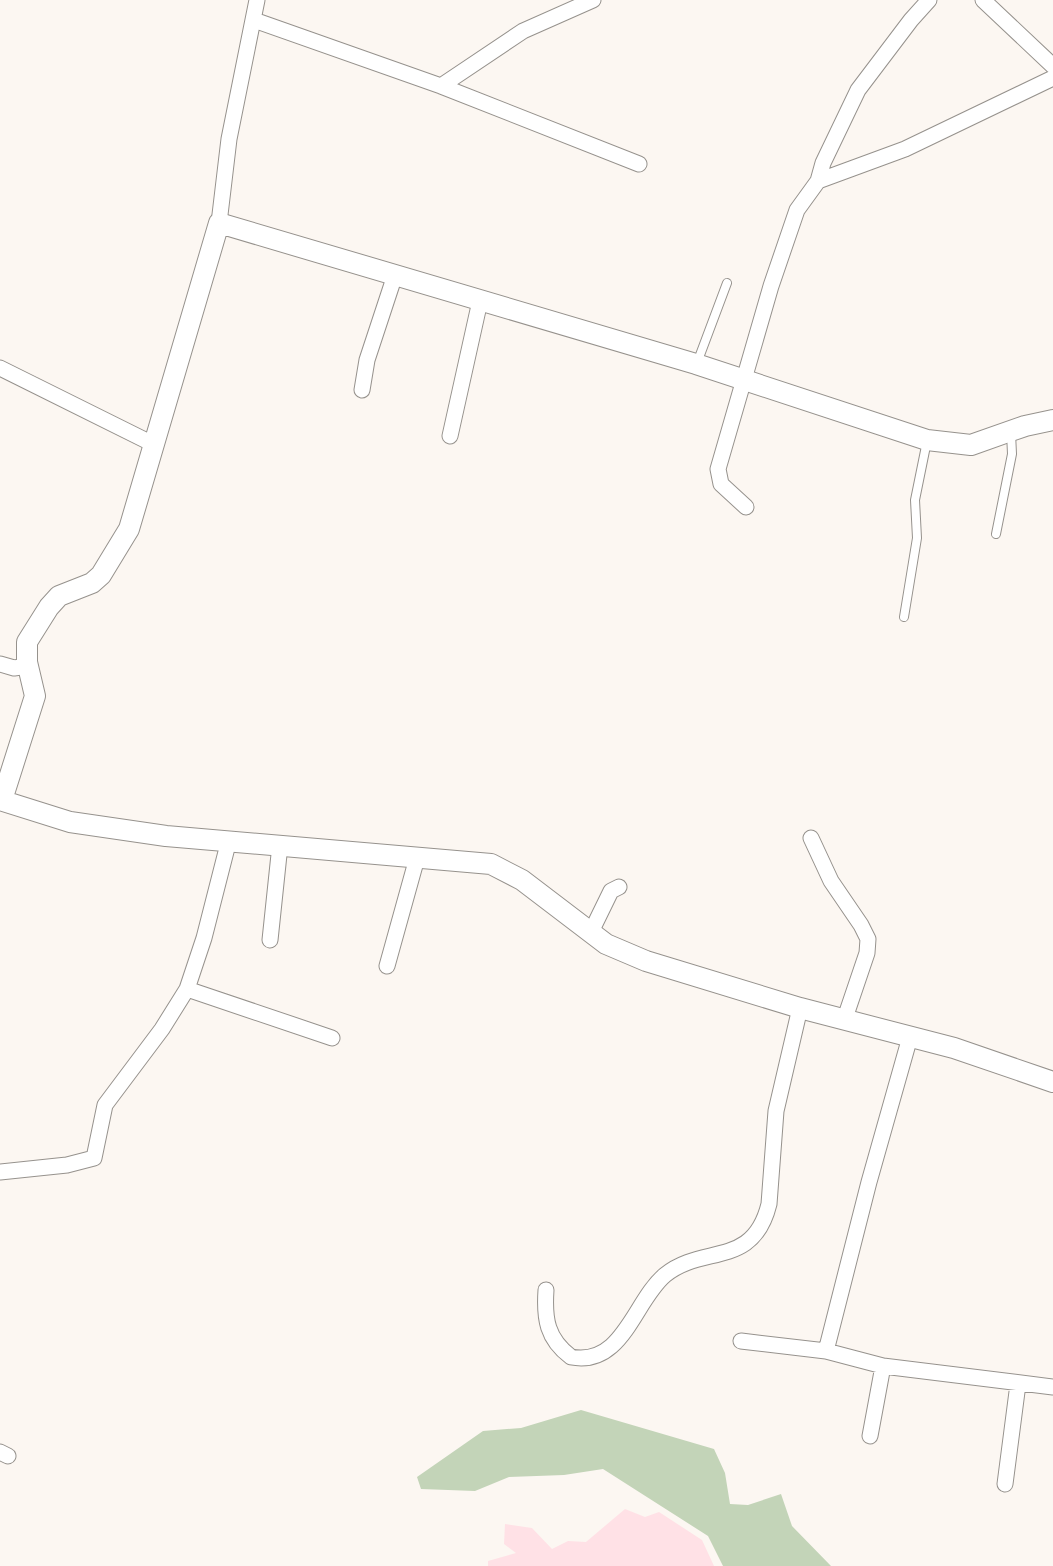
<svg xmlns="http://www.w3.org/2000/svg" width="1053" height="1566" font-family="'Public Sans',sans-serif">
  <rect width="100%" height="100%" fill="#fcf7f2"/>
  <path fill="#ffe1e6" d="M625 1509 645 1517 659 1512 702 1540 714 1566H488V1561L516 1553 504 1544 505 1524 532 1528 552 1549 568 1541 586 1542Z"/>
  <path fill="#c3d4b8" d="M581 1410 714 1449 725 1473 730 1504 748 1505 781 1494 792 1526 831 1566H723L708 1536 603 1469 564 1475 509 1477 475 1491 421 1489 417 1477 483 1431 521 1428Z"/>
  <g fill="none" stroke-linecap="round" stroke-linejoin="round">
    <defs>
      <path id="service" d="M697 363 727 283
        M996 534 1012 454 1011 433
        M904 617 917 538 915 500 927 441"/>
      <path id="minor" d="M983 0 1053 66
        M254 20 441 86 639 164
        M441 86 523 31 593 0
        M818 181 905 149 1053 78
        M219 223 229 139 257 0
        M0 368 155 445
        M362 390 367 360 395 275
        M450 436 480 301
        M746 507 721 484 718 469 771 286 797 210 818 181 823 163 858 90 911 20 929 0
        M0 664 14 668 28 666
        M811 838 831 881 861 925 868 939 867 953 845 1018
        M591 932 611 891 619 887
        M270 940 280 845
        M387 966 417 858
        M187 989 332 1038
        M0 1172 67 1165 94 1158 105 1105 162 1029 187 989 204 938 229 840
        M546 1290C544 1319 547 1339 571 1357 623 1367 634 1301 665 1275 703 1244 753 1269 769 1204L776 1111 800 1008
        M741 1341 826 1351 883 1366 1053 1387
        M826 1351 869 1182 910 1037
        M870 1436 883 1366
        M0 1452 8 1456
        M1005 1484 1018 1384"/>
      <path id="tertiary" d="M0 800 70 822 166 836 491 864 522 880 606 944 646 961 800 1008 954 1048 1053 1082
        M2 800 35 696 27 662V642L49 607 59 596 92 583 101 575 129 529 219 223 696 364 927 440 971 445 1025 426 1053 420"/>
    </defs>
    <use href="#service" stroke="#96928d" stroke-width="10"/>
    <use href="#minor" stroke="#96928d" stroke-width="17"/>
    <use href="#tertiary" stroke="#96928d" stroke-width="22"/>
    <use href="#service" stroke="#fff" stroke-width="8"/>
    <use href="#minor" stroke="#fff" stroke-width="15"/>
    <use href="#tertiary" stroke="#fff" stroke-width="20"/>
  </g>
</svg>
